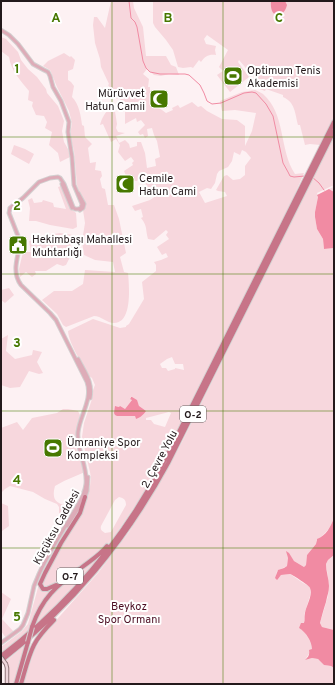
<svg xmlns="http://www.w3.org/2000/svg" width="335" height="685" font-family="Overpass,sans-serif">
  <rect width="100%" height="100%" fill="#fdf1f3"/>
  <path fill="#f7d7dd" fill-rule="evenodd" d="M111 1H133L134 8 143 27 146 56H166L171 65 176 67 179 75 169 74 161 76 154 75 147 69 143 74 149 79 148 87H150C149 102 155 105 166 113L173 110 172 108 178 105 180 108 192 102 198 107 201 106 207 111 222 119 237 120 245 126V146L252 131 256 113 235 110 222 111 220 101 242 92 255 90C258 91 261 93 263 94 286 114 279 150 295 174L304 173 289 208 212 363 196 392 187 412 160 466 145 491 114 537 106 546 100 552 61 579 49 587H46L43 584 46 575 59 551 69 533 81 515 90 486 91 478 90 472 82 437 84 423 92 399 93 390 95 385 92 378 89 376C83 365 69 344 68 331L93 319 120 328 126 327V326L129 324 144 299 142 282 156 271V265L154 262 161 260 168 257 166 253 162 255 157 247 169 239 166 235 168 232 166 230 154 240 148 239C145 229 148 227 141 218L143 217 141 209 135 211 132 206 150 200 156 196 152 188 147 190 145 179H138L137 181 128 180 124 171 133 165 132 163 134 161 131 157 125 161 118 152 120 145 116 139 111 142 103 124 100 125C102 117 107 109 114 105L117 124 116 128 118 132 125 133 116 136 119 143 125 140 129 144 130 148 137 146V142H141L145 153 147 168 156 166 155 159 160 157 157 141 154 135 152 128 147 129 148 136 145 138 143 134 140 135 138 132 145 125 141 120 137 122 136 118 125 124V110L128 109 127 105H125L119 98 116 99 109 92 111 89 108 85 109 84 101 67 100 59 95 43 93 25 94 17H97L105 28ZM242 150 246 152 251 158 245 166V175L240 179 233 180 227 175 224 176 216 190 218 191 225 192 227 196 205 203 199 192 207 188 211 189 215 183 217 174 219 171 228 167 232 161 234 152 240 155ZM172 357 175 364H183L184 370 175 368V369L168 371 166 368H162L160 364 167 359ZM132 399 139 405 136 419 135 416H117L116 406 125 409 132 400ZM169 412 171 413 165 427 154 424 151 420H146V418ZM119 497C124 498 126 500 126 505L111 532 105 533C102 531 100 530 101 526L115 500Z
    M153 1H334V117L320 145 310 144 305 145 300 125H298C295 113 295 102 283 97V95L266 89 265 91 257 88 254 76 251 74 239 60 238 62 249 77 230 92 217 75 223 71 219 67 228 50 207 35 204 39 206 44 216 46 215 50 216 55C209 54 205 56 201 62L199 60 193 68 191 67 183 68 178 67 173 50 166 40 155 27 153 23Z
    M1 37 6 39 18 52 21 60 28 69 37 77 46 89 47 93 58 106 64 121 62 131 64 142 68 149 70 157 60 162 58 153 49 145 52 132 45 128 47 122 44 116 36 115 32 106 33 102 28 100 29 91C21 81 11 71 9 57L1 51Z
    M64 53 70 57 71 56 75 60 73 69 68 71V80L71 82 74 86 72 97C79 104 81 116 82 125L84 126 85 137 92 144 88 148 90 163 96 162 95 170 101 171 102 176 100 179 102 188 105 189 108 205H114L119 219 126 253 120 257 124 272 128 273C129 284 133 323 114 323 107 323 101 316 94 316L66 327 63 325 57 314 42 300 54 291H72L83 284 85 270 115 272 113 262 95 260 84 255 82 241 85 223 83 210 85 207V204L79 192 77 185 74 151 70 135 72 123 69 111 57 87 50 70 43 66 48 61Z
    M334 136V192L329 189 333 187 332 186 317 193 318 197 315 212V217L317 229 323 239 324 249 334 248V518C331 527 325 535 316 540V544L307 555 306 565 304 567 294 561 287 552 288 558 287 566 277 571 276 576 278 579 281 575 290 574 303 583 309 586 310 588V596L304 615V623L299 628 304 631 313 646 312 649 305 660 312 658 318 659 324 665 331 666 334 668V684H23L35 649 45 633 98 573 129 532 156 489 182 442Z
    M14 145 25 149 34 154 29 164 11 154Z
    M61 186C65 195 68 207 76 213L77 227 73 229 50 225 36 221H29L30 208 28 200 32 198 34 203 42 202 43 200 53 203 54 207 66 209 58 187Z
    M60 233 73 235 69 252 71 255 66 265 63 266 57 264 46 271H35L36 274 32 277 26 272 20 277 19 269 23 252H31L29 241 35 240 34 235H46Z
    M9 288 14 295 5 303 1 300V290Z
    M8 335 6 351 15 359 32 355 33 350 42 352 37 362 43 373 39 374 29 371 20 387 10 388 1 385V339Z
    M63 409H68L78 411 80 415 75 440 77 452 76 454H77L84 468 85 472 64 481 55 486C50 504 61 504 75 508L66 524 59 518V507L57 504 45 499 33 492 10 486 5 489 1 493V428L17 422 23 430 32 418 57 413Z
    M1 503 8 506 9 526 2 531H1Z
    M105 551C83 578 59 603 34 627L39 612 55 590Z
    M334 555V630L322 627 320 623 328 596 329 584 326 564 328 560Z
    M39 584 44 591 51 590 42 601 37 610 31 624 30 631 1 654V647L22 631 28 624Z
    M1 592 11 599 2 619 14 632 6 638 1 631Z
    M25 645 15 684H9C10 677 9 668 6 661Z"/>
  <path fill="#f18ba3" d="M271 1H285L287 5C284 19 269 19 271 1Z
    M329 189 334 192V248L324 249 323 239 317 229 315 217V212L318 197 317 195Z
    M131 397H132L137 400 139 406 146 411C143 415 141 417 136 419L135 416H117L115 415 114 413 115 406 119 407 120 406 125 409 132 400 130 399 131 398Z
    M334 518V555L328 560 326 564C326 572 329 579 329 586 329 592 327 596 326 602 324 608 322 615 320 623L322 627 334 630V668L331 666 324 665 318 659 312 658 305 660C308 657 310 655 309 650L312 649C312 642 306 632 299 628L301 623H304C305 620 304 617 305 613 306 606 313 596 310 588 310 586 293 575 290 574L281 575 278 579 277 580 275 578 278 570 284 568 287 566 288 558 286 551 289 553 294 561 304 567 306 565 307 555 316 544 317 539C326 536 331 526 334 518Z"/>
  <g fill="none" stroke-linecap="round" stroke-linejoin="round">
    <path stroke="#f18ba3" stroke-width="1" d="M129 1 131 18 135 22 137 27 143 61 146 68 150 72 160 74H185L189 75 200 85 204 93 207 101 212 104 221 103 244 93 252 92 256 93 266 104 273 116 283 163 288 172 290 176 294 177 305 176
      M312 177 319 183 324 190"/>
    <defs>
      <path id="secondary" d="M6 664 7 668V684"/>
      <path id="primary" d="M1 30 9 35 18 44 33 64 44 70 48 72 50 76 53 87 61 101 69 122 68 132 72 157 74 185 82 204 81 208 78 209H75L73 207 64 184 60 178 58 177 50 178 39 182 23 198 10 208
        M62 184 72 208
        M78 193 84 204 83 208 80 210
        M78 359C85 373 93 382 90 398
        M84 499 87 491 88 477
        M67 526 81 504
        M1 643 20 629 23 625 28 613 34 586 39 574C48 554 60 535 71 517 77 506 85 496 86 484 88 466 76 450 78 432 80 415 93 399 87 382L56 320 50 313 21 285C12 273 17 259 20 245V241L9 213 10 208"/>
      <path id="motorway" d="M56 585 47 589H43L40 584 45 573 61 543 80 513 85 497
        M32 627C42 598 56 586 81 568 90 561 100 555 107 546
        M1 656C71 603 127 534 167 456L334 122
        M1 661C72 606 125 542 168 463L334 131
        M16 684 28 642
        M21 684C25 671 28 657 34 645 39 635 47 627 54 620"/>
    </defs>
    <use href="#secondary" stroke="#8f757a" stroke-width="4.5"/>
    <use href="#primary" stroke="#d3d1d1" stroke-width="5"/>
    <use href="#motorway" stroke="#d3d1d1" stroke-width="6"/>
    <use href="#secondary" stroke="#eed5db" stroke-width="2.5"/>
    <use href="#primary" stroke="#ddacb8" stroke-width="3"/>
    <use href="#motorway" stroke="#c77488" stroke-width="4"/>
    <defs>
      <path id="secondary-bridge" d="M1 657 6 664"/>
      <path id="motorway-bridge" d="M28 642 32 627"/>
    </defs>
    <use href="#secondary-bridge" stroke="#8f757a" stroke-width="4.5" stroke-linecap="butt"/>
    <use href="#motorway-bridge" stroke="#d3d1d1" stroke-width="6" stroke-linecap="butt"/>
    <use href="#secondary-bridge" stroke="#eed5db" stroke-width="2.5"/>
    <use href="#motorway-bridge" stroke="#c77488" stroke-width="4"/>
  </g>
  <path fill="none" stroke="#477800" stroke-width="1" stroke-opacity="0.55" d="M112 1V684M223 1V684M1 137H334M1 274H334M1 411H334M1 548H334"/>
  <defs>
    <symbol id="stadium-square" viewBox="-11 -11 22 22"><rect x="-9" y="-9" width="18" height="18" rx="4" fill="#477800" stroke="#fff"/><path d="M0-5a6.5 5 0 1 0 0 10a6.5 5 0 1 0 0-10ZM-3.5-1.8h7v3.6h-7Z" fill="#fff"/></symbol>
    <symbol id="mosque-square" viewBox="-11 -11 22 22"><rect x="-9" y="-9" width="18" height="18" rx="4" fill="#477800" stroke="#fff"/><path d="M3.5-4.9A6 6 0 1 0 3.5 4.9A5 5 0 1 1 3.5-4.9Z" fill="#fff"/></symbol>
    <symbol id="civic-square" viewBox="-11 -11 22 22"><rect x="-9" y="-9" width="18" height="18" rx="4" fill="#477800" stroke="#fff"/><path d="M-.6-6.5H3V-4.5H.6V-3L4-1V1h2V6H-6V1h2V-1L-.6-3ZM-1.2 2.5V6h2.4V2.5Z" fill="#fff"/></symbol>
  </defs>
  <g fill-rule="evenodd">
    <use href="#stadium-square" x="222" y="65" width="22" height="22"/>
    <use href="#mosque-square" x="148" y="88" width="22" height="22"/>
    <use href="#mosque-square" x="114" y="173" width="22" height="22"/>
    <use href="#civic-square" x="7" y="234" width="22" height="22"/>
    <use href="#stadium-square" x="42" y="437" width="22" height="22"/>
  </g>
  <g text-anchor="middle" stroke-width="4" stroke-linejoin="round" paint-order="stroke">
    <g fill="#fff" stroke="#655e5f" stroke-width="1">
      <rect x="180" y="406" width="26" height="16" rx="3"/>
      <rect x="57" y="568" width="26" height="16" rx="3"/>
    </g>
    <g font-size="10" font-weight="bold" fill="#23191b">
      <text x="193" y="418">O-2</text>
      <text x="70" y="580">O-7</text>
    </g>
    <g font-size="11" fill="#23191b" stroke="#fff" text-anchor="start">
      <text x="247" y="74">Optimum Tenis<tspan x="247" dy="13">Akademisi</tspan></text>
      <text x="145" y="97" text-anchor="end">Mürüvvet<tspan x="145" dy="13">Hatun Camii</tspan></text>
      <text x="139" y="182">Cemile<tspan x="139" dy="13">Hatun Cami</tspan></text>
      <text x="32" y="243">Hekimbaşı Mahallesi<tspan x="32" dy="13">Muhtarlığı</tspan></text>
      <text x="67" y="446">Ümraniye Spor<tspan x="67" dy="13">Kompleksi</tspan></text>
    </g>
    <g font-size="11" fill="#23191b" stroke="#fff">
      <text transform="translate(159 459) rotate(-62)" y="4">2. Çevre Yolu</text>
      <text transform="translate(56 527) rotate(-61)" y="4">Küçüksu Caddesi</text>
    </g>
    <g font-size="11" fill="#4c0e23" stroke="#fff">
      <text x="129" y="610">Beykoz<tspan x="129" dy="13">Spor Ormanı</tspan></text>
    </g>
  </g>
  <g font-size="13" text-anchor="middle" font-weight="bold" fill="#477800" stroke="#fff" stroke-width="4" stroke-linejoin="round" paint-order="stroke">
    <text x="56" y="22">A</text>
    <text x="168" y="22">B</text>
    <text x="279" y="22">C</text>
    <text x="17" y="73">1</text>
    <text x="17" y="210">2</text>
    <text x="17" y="347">3</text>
    <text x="17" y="484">4</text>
    <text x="17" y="621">5</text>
  </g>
  <rect width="335" height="685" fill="none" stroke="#23191b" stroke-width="4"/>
</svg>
